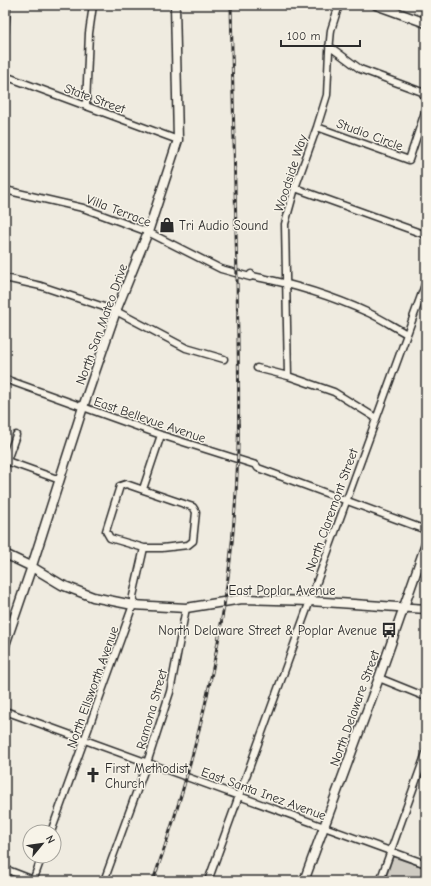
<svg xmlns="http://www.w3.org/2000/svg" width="431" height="886" font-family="'Comic Neue',sans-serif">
  <rect width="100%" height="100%" fill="#efebe0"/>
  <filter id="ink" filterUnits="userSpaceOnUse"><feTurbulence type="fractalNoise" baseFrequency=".025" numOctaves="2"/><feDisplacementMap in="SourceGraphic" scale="8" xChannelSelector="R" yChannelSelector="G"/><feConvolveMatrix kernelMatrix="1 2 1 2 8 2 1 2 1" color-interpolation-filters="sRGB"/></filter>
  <g filter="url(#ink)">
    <path fill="#cfcbc2" stroke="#7d7b76" d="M393 857 426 868V881H385Z"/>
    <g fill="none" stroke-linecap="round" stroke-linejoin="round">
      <defs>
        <path id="minor" d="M5 32 7 5
          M329 46 360 69 422 92 426 100
          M5 76 178 140
          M86 106 89 33 93 5
          M317 127 409 160 426 109
          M295 188 426 235
          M5 190 83 208 148 232 221 269 250 277 252 276
          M251 274 252 276C293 284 332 296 369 313 382 319 394 327 407 334
          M5 278 41 286 116 311 186 348 224 359
          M257 368 288 376 334 392 376 418
          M288 376 285 224 295 188 317 127 327 95 329 51 331 30 339 5
          M5 379 161 435 256 465 258 468 426 530
          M7 461 60 480
          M5 466 16 435
          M126 484 193 507 196 512 193 541 188 545 162 548H144L110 538 106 531 120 486Z
          M143 489 161 435
          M379 678 426 697
          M5 711 426 864
          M51 832 133 605V596L144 548
          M5 869 36 881
          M33 881 42 856
          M104 881 147 763 170 692 186 608
          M208 881 426 282
          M380 881 426 753"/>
        <path id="major" d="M376 5 426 23
          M5 554 32 567 62 585 93 597 133 605 186 608 242 599 310 601 426 609
          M5 645 30 572 83 407 116 311 148 232 178 140 175 5
          M304 881 379 678 426 544"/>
      </defs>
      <use href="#minor" stroke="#2b2b2b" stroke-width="9"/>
      <use href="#major" stroke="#2b2b2b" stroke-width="11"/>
      <use href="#minor" stroke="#f7f3e8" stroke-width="6"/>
      <use href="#major" stroke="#f7f3e8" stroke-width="8"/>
      <defs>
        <path id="rail" d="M153 881C196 761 226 635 235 508 241 431 238 354 237 277 235 186 233 96 231 5"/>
      </defs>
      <use href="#rail" stroke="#2b2b2b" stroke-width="3"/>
      <use href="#rail" stroke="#f7f3e8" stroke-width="1.5" stroke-dasharray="4.5" stroke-linecap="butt"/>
    </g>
  </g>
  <defs>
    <symbol id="shop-bare" viewBox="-9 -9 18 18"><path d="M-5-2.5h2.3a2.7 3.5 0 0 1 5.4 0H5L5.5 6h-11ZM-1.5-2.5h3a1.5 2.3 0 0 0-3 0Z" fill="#2b2b2b" stroke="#f7f3e8" stroke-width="2.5" paint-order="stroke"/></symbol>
    <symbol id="bus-bare" viewBox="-9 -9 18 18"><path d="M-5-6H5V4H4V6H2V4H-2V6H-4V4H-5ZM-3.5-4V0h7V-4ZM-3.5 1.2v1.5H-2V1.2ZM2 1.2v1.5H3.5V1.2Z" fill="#2b2b2b" stroke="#f7f3e8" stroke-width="2.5" paint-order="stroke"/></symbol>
    <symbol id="church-bare" viewBox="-9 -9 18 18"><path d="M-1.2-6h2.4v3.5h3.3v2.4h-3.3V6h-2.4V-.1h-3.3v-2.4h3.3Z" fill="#2b2b2b" stroke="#f7f3e8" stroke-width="2.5" paint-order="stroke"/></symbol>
  </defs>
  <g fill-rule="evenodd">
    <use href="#shop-bare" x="156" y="214" width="22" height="22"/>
    <use href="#bus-bare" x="378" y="619" width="22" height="22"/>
    <use href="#church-bare" x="82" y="764" width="22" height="22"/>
  </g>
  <g text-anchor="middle" stroke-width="3" stroke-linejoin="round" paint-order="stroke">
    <g font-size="13" fill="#2b2b2b" stroke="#f7f3e8">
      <text transform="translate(95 98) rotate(20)" y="5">State Street</text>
      <text transform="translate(370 134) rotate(20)" y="5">Studio Circle</text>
      <text transform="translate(290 173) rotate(-72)" y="5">Woodside Way</text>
      <text transform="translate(119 210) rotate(21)" y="5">Villa Terrace</text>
      <text transform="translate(101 324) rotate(-70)" y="5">North San Mateo Drive</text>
      <text transform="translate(150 419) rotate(19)" y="5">East Bellevue Avenue</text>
      <text transform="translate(331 510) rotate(-70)" y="5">North Claremont Street</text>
      <text x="282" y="595">East Poplar Avenue</text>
      <text transform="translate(92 687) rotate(-70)" y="5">North Ellsworth Avenue</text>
      <text transform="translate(354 708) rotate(-70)" y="5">North Delaware Street</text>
      <text transform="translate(151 709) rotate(-74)" y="5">Ramona Street</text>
      <text transform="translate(264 793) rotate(20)" y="5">East Santa Inez Avenue</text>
    </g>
    <g font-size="13" fill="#2b2b2b" stroke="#f7f3e8" text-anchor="start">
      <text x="179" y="230">Tri Audio Sound</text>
      <text x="377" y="635" text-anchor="end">North Delaware Street &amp; Poplar Avenue</text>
      <text x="105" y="773">First Methodist<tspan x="105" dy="15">Church</tspan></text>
    </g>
  </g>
  <rect width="431" height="886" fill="none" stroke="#f7f3e8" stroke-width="20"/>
  <rect x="10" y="10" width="411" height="866" fill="none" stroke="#2b2b2b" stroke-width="1.5" filter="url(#ink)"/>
  <g transform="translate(42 844) rotate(61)"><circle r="19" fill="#f7f3e8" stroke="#a5a39c"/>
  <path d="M0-3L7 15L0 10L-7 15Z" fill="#2b2b2b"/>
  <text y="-6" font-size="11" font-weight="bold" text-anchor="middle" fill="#2b2b2b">N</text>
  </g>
  <path d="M281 40v6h79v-6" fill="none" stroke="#2b2b2b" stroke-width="2"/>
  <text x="287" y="40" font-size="12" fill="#2b2b2b" stroke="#f7f3e8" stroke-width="3" paint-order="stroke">100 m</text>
</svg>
